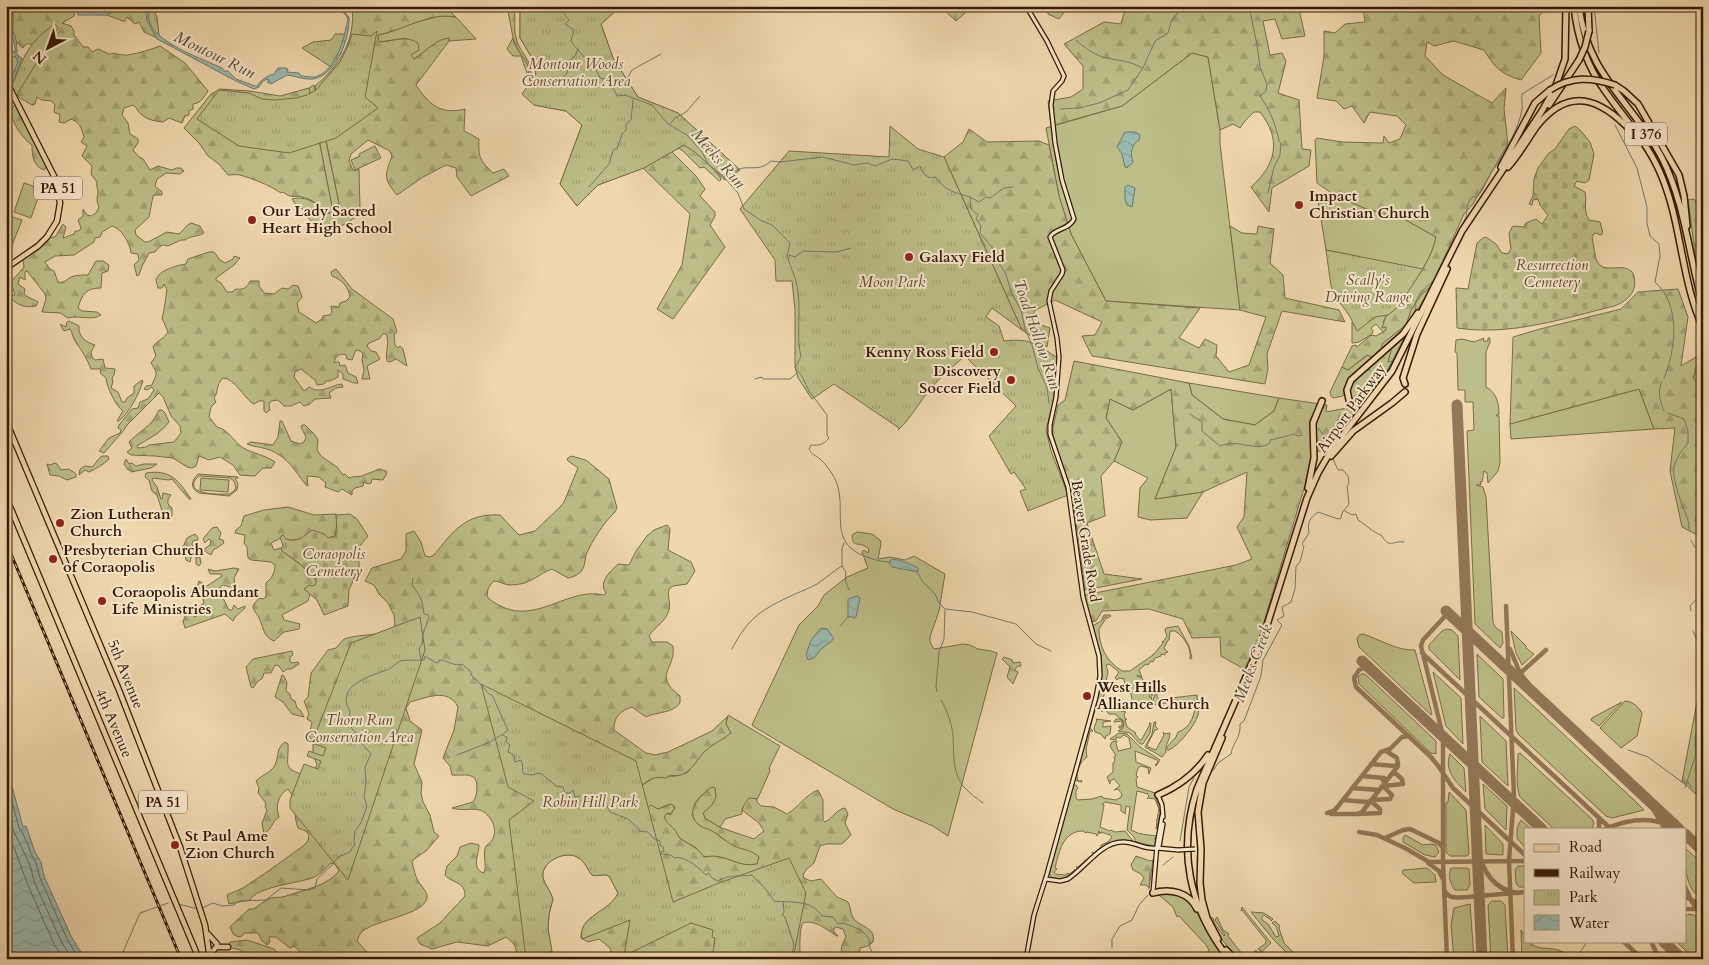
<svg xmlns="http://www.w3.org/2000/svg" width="1709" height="965" font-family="Cardo,serif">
  <defs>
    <pattern id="forest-firs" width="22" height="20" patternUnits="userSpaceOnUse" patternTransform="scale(1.25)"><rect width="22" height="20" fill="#bcbd88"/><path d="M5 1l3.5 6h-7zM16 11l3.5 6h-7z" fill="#a2a274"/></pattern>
    <pattern id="wetland-marsh" width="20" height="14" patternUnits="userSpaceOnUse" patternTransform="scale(1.25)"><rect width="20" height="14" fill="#bcbd88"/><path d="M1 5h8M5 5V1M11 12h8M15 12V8" fill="none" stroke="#a2a274"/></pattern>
    <pattern id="cemetery-stones" width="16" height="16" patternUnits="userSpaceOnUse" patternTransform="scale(1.25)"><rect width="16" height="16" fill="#bcbd88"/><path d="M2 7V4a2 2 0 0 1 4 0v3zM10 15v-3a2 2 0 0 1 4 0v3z" fill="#a2a274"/></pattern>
    <pattern id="park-tufts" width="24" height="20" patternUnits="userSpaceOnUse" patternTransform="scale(1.25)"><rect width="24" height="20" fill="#bcbd88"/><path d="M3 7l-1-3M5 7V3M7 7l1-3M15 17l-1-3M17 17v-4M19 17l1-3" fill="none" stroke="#a2a274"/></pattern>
    <pattern id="water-waves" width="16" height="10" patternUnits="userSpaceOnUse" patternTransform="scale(1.25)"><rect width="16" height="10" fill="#9ab9af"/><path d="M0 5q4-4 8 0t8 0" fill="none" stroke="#859e95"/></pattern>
  </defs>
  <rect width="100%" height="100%" fill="#efd7ae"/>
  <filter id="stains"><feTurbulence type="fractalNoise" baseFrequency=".004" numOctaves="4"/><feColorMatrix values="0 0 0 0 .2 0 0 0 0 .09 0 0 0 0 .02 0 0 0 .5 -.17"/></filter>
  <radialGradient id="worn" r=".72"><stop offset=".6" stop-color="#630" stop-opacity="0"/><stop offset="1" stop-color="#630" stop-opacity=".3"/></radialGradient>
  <path fill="#bcbd88" stroke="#796c46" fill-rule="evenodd" d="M440 16 456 17 476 39 449 41V38L435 44 414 59 411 57 406 38 380 42 378 40V35L387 33 413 23Z
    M513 38C515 52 532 60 528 76L521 56H513L507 49Z
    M1192 53 1208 57 1220 130V144L1240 310 1106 301 1071 234 1059 196 1046 128 1122 106Z
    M314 85 342 217 360 208 361 214C339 227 329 239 308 218L310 214 296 205 292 199C305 195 319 204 326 214L333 212 309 88Z
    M24 183 41 189 31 218 14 212Z
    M1317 194H1333L1364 208 1404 219 1436 237C1430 268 1404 292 1386 316L1383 322 1387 330 1383 332 1376 324 1371 328 1373 331 1372 334 1359 342 1352 343V322L1371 320 1375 318 1356 256 1326 250Z
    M6 215 22 220 11 248 6 247Z
    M1432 285 1413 318 1401 333 1350 379 1345 388 1343 396 1333 398 1331 396 1330 392 1342 367 1348 370 1368 355 1372 357 1382 348 1381 344 1406 325 1411 310 1421 295Z
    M1415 321 1392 366 1388 363 1391 347Z
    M1484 338 1483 341H1488V338H1490V342L1486 352V387C1497 393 1499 403 1499 415H1496L1497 416H1499L1500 463 1498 471 1488 483 1487 473 1484 471 1482 482H1480L1481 485H1476L1483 487 1486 497 1493 622 1495 627 1502 632 1503 643 1500 648 1475 624 1467 431 1474 430 1473 402H1465V390H1458L1457 353 1455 352 1456 340 1462 339 1474 342Z
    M1701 354 1703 356V389L1693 378Z
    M1189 383 1279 398 1274 411 1255 425 1223 419 1192 395Z
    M1171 389 1176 447 1155 499 1203 492 1187 518 1150 520 1138 517 1140 488 1148 478 1114 461 1122 442 1106 418 1110 399 1133 410Z
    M1639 389 1654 429 1511 439 1510 424Z
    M198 474 238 477V478H235L238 484 237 490 229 496 199 493C189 488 192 480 198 474ZM200 476 230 478 234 481 236 488 233 492 229 494C221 494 196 495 194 486 193 481 196 478 200 476Z
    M201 478 229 480 228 492 200 490Z
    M857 532 872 534 880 540 881 544 878 559 890 557 905 560 914 556 945 574 939 611 930 637V642L934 649 963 644 970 645 978 649 991 651 997 653 948 836 933 826 893 809 756 728 752 725 799 625 818 606 824 595 847 577 868 568 862 552 864 550 868 553 869 549C867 548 865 546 863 545 856 543 853 547 852 535Z
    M1104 615H1110L1111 616 1106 619V616L1105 617 1103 620H1105L1099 629C1099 647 1107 662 1122 671H1130L1153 655V654H1154L1163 643 1162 641 1163 642 1167 636 1165 630 1166 628 1178 626 1189 646 1192 658 1190 659C1192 648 1184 637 1175 631H1170L1169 640H1168L1164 648 1168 652 1165 653V655L1161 654V656L1155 658 1153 662 1151 661 1148 665 1146 664 1139 670 1142 677 1137 675V676L1142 678 1147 686 1153 690 1152 696 1151 692 1149 697H1152L1149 706 1145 704 1144 705H1142L1141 703 1135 702 1132 705 1129 704 1132 699 1131 694 1126 689 1124 679 1119 678 1117 680 1115 678 1119 672 1109 664 1106 665 1108 672 1106 682 1107 683 1106 684 1104 695 1100 705 1103 706 1095 705 1101 671 1091 627 1101 621Z
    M1447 629 1452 630 1458 636 1460 680 1429 649V645L1442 631Z
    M1511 631 1526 646V648L1534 654 1522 665 1516 653Z
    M1363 634C1379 639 1397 651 1415 650L1432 714 1431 715 1359 647 1357 639 1359 635Z
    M1477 654 1503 679 1504 718H1502L1479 697Z
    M1433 672 1461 698 1463 744 1446 726Z
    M1361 674H1365L1436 741V754L1431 753 1359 684 1358 677Z
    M1158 688 1160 689 1157 692V697L1159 699 1169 698 1170 697 1171 698 1197 695C1197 701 1200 709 1198 715 1195 726 1179 745 1169 750H1167V747L1176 737 1178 732C1191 728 1196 713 1195 701L1187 702 1186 700 1153 705 1152 702Z
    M1514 688 1635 801 1644 810 1612 818 1606 816 1518 734 1516 729Z
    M1625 701C1633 701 1641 709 1642 714L1637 736 1621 748 1600 728Z
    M1622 702 1599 726 1591 720 1592 718Z
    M1106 706 1107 708 1126 712 1124 714 1125 719H1127L1125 720 1127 727 1136 733 1135 734 1140 740 1142 739 1150 724 1149 723H1151L1150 733 1143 744H1140L1130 733 1118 731 1123 728 1124 721 1121 719 1124 724 1121 728H1119V726H1122V721L1114 722 1116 719H1121L1115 714H1109L1104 708Z
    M1094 708H1095L1102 710V712L1101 710H1095L1090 728 1093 731H1090L1086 750 1087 757C1080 761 1075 774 1078 781H1081V780L1082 781V782L1074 780Z
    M728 715 780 746 769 768 770 771 758 798 749 801 742 809V814L725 819 721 826 719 827 705 818 703 813 712 804 716 797 715 789 710 788 699 798 695 803 692 815 694 819 698 824 713 831 723 839 755 853 759 857 757 864C742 867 732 860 718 857 712 856 707 858 702 856 699 846 686 844 680 838 675 833 674 829 668 826L664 816 667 813 670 815 675 807 670 804 658 809 647 808 641 786 655 777 675 776 687 773 705 750 731 733 726 724Z
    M1480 716 1506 741 1508 786 1482 762Z
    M1096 719 1111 721 1103 722V727L1111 726 1110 734 1106 736 1105 739 1101 734 1095 732 1094 728 1097 720Z
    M1154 722H1156L1155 726 1158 729 1155 730 1147 745 1148 747 1156 750 1164 735 1163 732 1165 734 1170 733C1170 741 1164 746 1166 752L1162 757 1145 747 1152 734Z
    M1119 733 1127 734 1140 747 1160 760 1156 766 1155 765 1158 762 1157 760 1135 751 1136 762 1151 768 1149 774 1148 768 1141 766 1138 768 1136 775 1138 777 1136 778 1137 787 1155 793 1160 812 1157 828 1156 829 1157 821 1156 820H1157L1159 809 1155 799 1148 798 1147 799 1149 796 1147 793 1146 794 1145 793 1137 791 1131 830 1140 834 1141 833V834L1157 836 1154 839 1157 838 1156 844 1153 846 1136 842 1134 837 1127 830 1130 807 1126 806 1125 813 1126 814 1121 811V805L1105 802 1102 804 1104 805 1100 827 1110 831 1111 830 1115 832 1125 831 1133 841 1121 840 1108 843 1078 869 1076 867H1078L1085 861 1084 860 1085 861 1093 854 1092 852 1094 853 1101 847V845L1108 842 1112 837 1110 835 1101 832 1100 834 1099 831 1097 836 1096 834 1087 832 1086 833 1083 831C1063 831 1059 852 1055 868L1057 869 1054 872 1056 874 1061 875 1062 874 1063 875H1067V873L1069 874 1075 870 1074 869 1075 870V872L1063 879 1052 878 1049 873 1072 786 1076 785 1078 788 1076 791V798L1078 800 1092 799 1102 796 1103 798 1116 800 1121 797 1122 794 1118 789 1114 790 1120 786 1114 779 1110 781V784L1107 777 1113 772V763L1115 761 1114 757 1116 756 1110 746 1112 742 1117 741 1116 743 1118 751 1131 748 1129 738 1124 735 1120 738 1116 737V740L1110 739Z
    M1520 753 1592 819 1594 823 1592 829H1554L1520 797C1515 785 1518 767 1518 754Z
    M1450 754 1464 768 1466 792C1455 781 1444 770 1450 754Z
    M1483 784 1507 806 1506 830 1485 809Z
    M1449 792 1466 810 1469 854 1467 856H1450L1446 852V803L1448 802Z
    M1521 820 1531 829H1525V848L1517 838V828Z
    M1485 825 1503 844V855L1486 854Z
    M1405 835 1423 845 1431 844 1436 845 1439 852 1435 857 1425 855 1403 842V838Z
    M1685 848 1703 864V899C1685 891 1685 865 1685 848Z
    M1518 866H1525V887H1519L1516 883 1515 870Z
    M1427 868 1435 875 1436 882 1414 883 1402 873 1403 870Z
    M1451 868H1467L1469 869 1470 885 1467 890H1455C1450 884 1448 875 1451 868Z
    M1160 892 1176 894 1187 899 1196 910 1211 939 1225 959H1213L1207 953 1209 950 1206 945 1179 916 1177 917 1173 907 1159 895Z
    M1492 901H1501L1505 905 1508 959H1491L1488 905Z
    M1470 904 1474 959H1454L1451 925 1454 908Z
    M1206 907 1209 917 1213 918 1215 924 1224 936 1225 935 1215 920 1217 917 1223 930 1229 934 1228 936 1243 955 1247 958 1256 950 1257 954 1261 950 1258 949 1266 943V940L1242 910 1241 911 1242 907 1271 943 1254 959H1244L1240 955 1239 956 1241 959H1238C1224 944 1212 927 1206 907Z
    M1251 912 1264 913 1273 919 1271 921V920L1264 915 1262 917V920L1268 924 1276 937 1279 936 1276 926 1272 923 1275 921 1280 926 1279 928 1284 943 1300 959H1293L1273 939Z
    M1689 914 1694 915 1703 923V959H1694L1676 941H1685V917Z"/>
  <path fill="url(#forest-firs)" stroke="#796c46" d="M6 6H76L74 16 62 23 71 26 74 31V35L83 47H88L92 52 98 49 109 54C115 52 121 56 128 55 139 53 150 50 160 46L185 63 208 91C204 97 201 103 193 104V109L189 111V115L185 116 182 123 169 118 163 122C155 121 148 120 142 115 138 112 137 108 133 105L124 108 122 115 128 123 130 134 138 139V143L133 150 139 157 143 159 150 170 158 166 172 170 176 168H181L184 171 180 174 166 173 157 179 155 186 162 192V195H155L153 196 149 217 135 230 136 235 145 242H148L167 232 179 234C184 230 185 226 191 223L200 226 204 233C198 237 192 235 185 240H181L168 246 163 245 159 247 155 252 149 253 142 266 139 275 137 276 134 265 139 260 138 254 131 253C130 243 121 228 112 226L102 232 100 237 95 238 94 242 74 255 55 256 45 262 50 269 54 271 58 282C65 284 68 277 74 276 78 275 83 275 88 275L96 261H103L109 265 108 271 102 273 101 288C86 288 82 294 78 308L82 311 97 312 101 315C92 321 79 315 68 318L60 313 42 312 46 299 45 294 27 271 25 272V280L20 277 18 284 25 289 24 293 26 296 38 302 36 306C22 309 10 302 6 288L13 295H15L11 282 24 267 23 259 49 238 55 237 63 224 66 227 63 238 74 234 75 231H79L81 228 78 220 83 216V209L87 215 91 216 96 213 99 207C96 200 97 199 98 192 98 189 96 186 97 182L91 174 92 166 82 156 87 146 81 142 84 137C81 127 80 123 71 119L64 123 59 122 60 115 54 112 55 105 52 101 42 100 37 97 35 104 32 105 20 98 16 94 32 44H26L23 48C11 40 12 27 14 15L10 10 6 9Z
    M82 6 93 9 95 6 152 7 157 17 159 35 155 37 144 32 139 22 135 24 127 17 125 21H123L107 15 88 14 81 9Z
    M352 6H444L456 17C428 12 405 30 378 35V39L380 42C394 41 406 35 418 43L419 50 411 55 414 59C425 53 435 39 449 38V41L416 85C429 105 441 115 465 109L464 131 479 139C478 157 480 161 493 173L504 169 509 176 471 196 457 177 456 168 446 165 423 177 397 195C384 180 384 175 392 157L390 151 368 140 351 154 349 161 353 170 356 171 359 169 360 208 342 218 315 86C340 65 356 40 352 6Z
    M504 6H513C517 17 513 27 516 37 519 54 535 60 530 81L528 65 514 43 508 11Z
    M518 6H621L601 24 613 58 638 97 678 113 740 170 725 180 696 153 684 145 672 152 696 176 705 189 700 196 715 212V216L710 225 725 247 673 319 657 309 682 265 690 214 643 168 598 185 577 206 560 184 582 125 566 111 534 105 536 74 532 58 520 38V10Z
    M940 6H973L956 21Z
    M1047 6H1069L1059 19 1048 14Z
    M1136 6H1283L1284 11 1299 9 1305 36 1282 39 1275 19 1263 21 1270 55 1282 53 1286 61 1278 93 1299 100 1302 149 1311 150 1309 166 1272 188 1269 212 1251 187C1276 165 1282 140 1260 112H1254L1245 121 1240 128 1233 124 1220 130 1208 57 1192 53 1122 106 1051 126 1048 101 1071 97 1083 89V66L1064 44 1104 22 1121 24 1124 13Z
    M1363 6H1548L1539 16 1541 53 1521 80C1501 74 1495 68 1484 50L1454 41 1434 46 1427 42 1425 56 1443 75 1492 103 1506 88 1504 109 1508 144 1473 204 1464 214 1432 285 1421 295 1411 310 1406 325 1382 344V348L1372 357 1367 355 1348 370 1342 367 1352 346 1356 345 1357 347 1371 335 1376 336 1386 330V327L1382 328 1386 316 1388 315C1406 291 1430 267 1436 237L1404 219 1364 208 1333 194 1317 183 1315 140 1317 138 1342 142 1383 143 1384 136 1389 143 1400 139 1406 125 1397 116 1370 112 1364 123 1352 106 1344 109 1336 101 1317 98 1324 57V31L1335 33 1345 24 1365 22Z
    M6 45 8 47 7 54 9 59 18 55C19 62 16 71 10 75L6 73Z
    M309 88 333 212 327 213C321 206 312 199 302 197 292 195 292 199 283 192L281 193C269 185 254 179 240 175 236 174 232 175 228 175L219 164 208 156 199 143 184 128 211 94 220 89 250 91 280 96Z
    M16 102 45 161 46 168 44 170C33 166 32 155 32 145 20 136 15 126 10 112Z
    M969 129 987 142 1039 141 1049 145 1059 196 1071 234 1106 301 1200 308 1179 338 1199 348 1205 339 1217 345 1216 356 1229 372 1249 365 1266 317 1240 310 1230 226 1242 233 1257 234 1258 226 1274 229 1270 263 1283 275 1285 298 1339 310 1345 322 1282 311 1267 354 1268 369 1265 384 1092 356 1082 336 1095 335 1102 322 1055 300 1034 311 1035 323 1050 328 1047 347 1022 330 944 157 963 142Z
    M1694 199 1703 211V290L1696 260 1688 200Z
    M209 252H214L220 260 225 263 233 259 234 256 240 258 234 265 216 278V280L221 283 227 292H232L236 289C243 290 247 288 250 281H259V286L264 293 274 294 282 288 288 289 293 285 298 286 302 297 297 303 299 312 316 323 322 319 323 316 330 315 332 312 331 306 339 307 340 303 346 301 350 297C348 286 342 280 332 276L331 272 336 269 352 289 393 319 397 332 394 335 395 345 398 348 400 346 403 349 407 366 396 359 390 362 387 361C385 352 390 342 386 334H383L379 339 369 343 367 346 371 351 376 352 380 359 367 366 370 379H362L364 370 362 360 363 354 360 351 356 350 352 360 347 359 346 355 343 354C337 355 336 357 334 362H339L340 366 345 365 348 373 356 377 358 383C353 384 348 380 343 379V374L338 370V377L330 381H326L324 384 317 385 315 380 301 369 295 372 294 377 304 391 309 387C321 395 331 385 342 384L343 387 336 388 329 393 331 398 315 399 310 404 304 406 300 402 291 406H284L278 400 271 401 269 404 270 410 266 413 264 411V401H259L254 404 252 403C243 396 235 379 223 378 215 386 219 392 214 398L216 402 211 407 209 417 217 427C230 430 234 444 247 450 257 454 266 456 275 462L271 468H263L255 476 240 475 233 465 220 457 209 460 199 456 196 466 192 468 187 467 173 458 155 456 131 455 127 452 132 448 129 442C135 436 143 430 150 424 154 420 156 415 159 410H162L165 413 169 422C160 434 149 438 137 446L138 448 146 447 149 445 174 442 181 433 180 426 171 416 163 397 159 393 127 425 124 430 104 453 99 451 109 438 120 433 121 430 118 428 119 425 132 409 138 408 140 402 148 399 154 390 152 387 147 390 144 389 146 386 152 385C156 374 159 375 151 363L156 356 153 347C156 341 164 339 168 332L162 318C165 308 165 300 167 290L164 284 162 288H158C158 285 156 283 156 280 158 270 179 265 186 264L188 259Z
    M1678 289 1688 317 1681 366 1701 354 1693 378 1703 389V538L1682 527 1670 471 1675 428 1654 429 1639 389 1510 424 1513 337 1540 329 1621 309 1638 292Z
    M69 321 79 326C78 336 85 342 95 345L91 352 92 357 95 360 103 359 105 368 115 369 114 375 112 378 113 382 111 388 118 392 122 402H125L127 398 134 393V386L142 380 143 381C138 396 131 410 119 421H117L123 411C116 406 107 388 106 378L100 373 101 369H91C87 359 83 352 77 344 73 340 73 334 70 329L64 331 60 324 66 327 67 322Z
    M1392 347 1388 362 1393 361C1389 376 1376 390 1365 401L1350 403V401L1353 400 1349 391 1352 383Z
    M1074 361 1189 383 1192 395 1223 419 1255 425 1274 411 1279 398 1327 405 1326 412 1363 405 1325 451H1312L1305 485 1257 645 1244 669 1221 656 1220 637 1192 638 1183 619 1149 609 1102 611 1096 621 1090 622 1085 595 1236 565 1252 559 1237 527 1244 517 1247 472 1203 492 1155 499 1176 447 1171 389 1133 410 1110 399 1106 418 1122 442 1114 461 1101 476 1105 516 1087 523 1104 574 1142 579 1085 590 1074 507 1052 432 1058 405 1065 400Z
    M280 421H282L291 441 300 444 304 442 306 437 301 427 302 425H305L315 435 318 440 317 450 321 456 337 467 343 475 345 474 349 478C354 476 358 477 362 476 368 473 373 472 379 469L386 471 387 473 383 480 372 479 371 483 368 484 364 482 363 486 355 488 352 491V495L342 489 338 492 325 487 326 483 319 477 307 476 308 486 306 485C294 470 289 458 270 450 262 447 254 447 247 444L251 442 273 445 278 437Z
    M102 456H108L109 459C103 465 97 468 89 472L85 470 79 475 80 469 85 466 92 467C97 463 97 459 102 456Z
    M571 456 586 460 609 479 617 508 615 512C604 522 592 541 586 555 585 560 585 566 582 570 579 575 573 577 568 578L552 569C536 575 531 585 510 585 504 585 500 581 494 581 489 585 486 592 488 598 532 633 563 586 604 595L606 593C598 582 610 572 618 564L629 565 636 551 647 536 654 530 667 525 670 529 668 550 691 562 695 571 687 584 673 586 669 589C667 596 671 603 669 610 666 622 655 626 649 636L652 642H667L673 646C676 670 652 674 680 696V703C672 714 658 711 646 717L632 707C621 710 613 718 614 730L646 753 655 755 668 752 712 731 727 717 726 724 731 733C723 740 712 744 704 752 694 763 688 779 670 775L666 778C654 776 651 778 641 786L647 808 651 805 658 809 672 804 675 809 672 811V814L667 813 664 817C667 823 670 825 674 829 677 832 678 837 681 839 690 845 698 848 704 857 707 857 709 856 712 856 729 856 739 868 757 864L759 857C752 850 743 850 734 846 726 842 720 835 712 831 707 828 702 828 698 824 684 812 701 794 712 787L715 788 716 797 712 805 703 813 705 818 719 827 754 839 764 831 759 823 742 810 744 805 749 798 757 799V802L761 806 774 807 787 814C799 807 805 795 818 790L823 800V820L825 822C833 818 837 809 845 808L848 814 845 823 851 835 842 844H826L820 846 814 863 806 870 803 875 804 878 811 881 821 879 837 897 848 902C851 907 850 913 853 918 861 928 876 927 873 942L868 946 860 948 858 959H848C838 949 841 947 846 937L843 929 836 927 834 928V932L838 936H837C827 930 815 919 803 923 799 928 800 949 800 956L805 959H609L612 955 610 948 599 939 588 942 581 938C580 914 610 913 618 893L609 876C603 873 599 877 592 875 587 869 585 861 577 857 565 850 540 862 543 878 545 885 551 892 553 899L549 914 548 929 553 959H515C518 947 515 944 506 937L488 946 457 942 432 949 420 944 417 938 440 923 465 896C465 881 453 884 445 875L447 866 457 856 460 847 471 843 479 845C479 855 472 865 481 872L484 873C487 864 483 857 485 849 486 844 490 844 492 840 499 830 491 814 480 810 471 808 461 811 452 808L473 802C476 797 477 793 477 787 477 771 463 776 452 775L450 766 443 758 454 730 458 707C448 687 426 698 410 702L406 708 410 721 422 730 414 764 422 782 421 793 423 802 430 815 434 832 439 836 426 851 414 859 412 862C414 869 415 876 418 881 421 886 428 892 427 898 424 915 375 920 363 931 359 934 359 937 357 941L373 959H302V953L294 946 290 948 276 937H269L270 942 267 945 262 941 258 933H244L242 936 238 937 233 934 230 927 249 909H254C259 905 264 901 271 898 276 897 281 898 286 896 303 890 328 886 339 871L335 864 331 863C326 868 319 876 312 878 298 883 256 887 250 900L229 904 227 895 243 888 267 872 303 846 308 841 309 835 306 831 298 828C292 813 299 803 288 789 278 795 275 806 279 817 271 822 274 827 264 834L262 823 267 810 265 807 266 803 258 793 259 788 256 781C261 775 271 773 275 765 279 756 276 748 285 742L288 744C289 766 281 768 307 776L314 773 317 764 313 756V742L309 736 312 722 307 719 309 714 304 701 308 697 311 673 328 650 336 648 344 639C360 633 380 638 395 626L394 615 388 603 379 594 374 585 365 581 372 568 401 559 406 551V534L414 531 421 542 425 556 430 557 434 555C453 531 466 513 500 515L519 535 535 531 561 506 564 502 578 468 568 461 567 459Z
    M126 459 129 464 132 463 136 466 144 464H157L151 468 131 472V470H128L124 464Z
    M54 463 57 464 61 470 69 469 76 474V477L67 480 59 476 50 475 47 464 51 465Z
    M146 473C171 469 179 481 191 499H189L172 479 169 480 153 478 152 480 157 487 161 499H162L163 493 171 495 168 499V504L172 508V516H165L163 514 157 495 152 491 149 480 145 477Z
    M288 507 314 515 336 514 337 525 335 536 328 538 310 531C302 542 291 542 281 537L279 539 271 543 274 550 281 548 282 551C291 558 315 573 317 584L305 589 310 594 308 601 282 615 284 620 300 624 299 629 284 632 274 641C263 637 264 628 259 618 257 614 254 611 253 607L254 604 259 598 263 599 266 597V583C272 578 275 573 275 565L271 562 251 560 248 558 247 547 244 543 245 535 235 533 236 530 241 526 244 516 264 510Z
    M217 527 221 533 219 539 223 540 224 543 217 548 214 549 211 555 203 550 210 545 211 541 209 539 205 543 203 539 212 528Z
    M195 534 198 538V540L193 541 192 544 193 547 198 548 201 563 199 566 196 564V556L192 554 190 562 186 560 183 547 187 538Z
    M234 568 239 569 234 578 235 588 223 585 219 588 218 594 223 598 229 610H232L234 605 238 609 245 606V608L235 617 233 621 225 614 185 628 183 621 185 617 184 610 189 607 192 608 193 615 195 617 200 613 197 608 204 603 201 592 194 595 191 593 192 589 197 587 199 581 207 586 222 576 221 574H210L208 569 215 571Z
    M292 651 293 655 290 657V662L292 663 298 662 299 664 291 669H287L283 672 279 666 275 665 271 673H264L262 679 258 681 253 688 251 687 246 667 253 659Z
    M1004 657 1012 660 1013 663 1020 662 1021 666H1018L1014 670 1018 672 1013 684 1007 677 1010 667 1002 659Z
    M282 675 284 676 287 683 286 691 290 694 291 699 295 701 297 708 301 711 304 717 292 714 283 702 275 697Z
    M1701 681H1703V801L1682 781Z
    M1136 856 1150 861 1153 860 1149 888 1146 885H1140L1144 878 1141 874 1133 870 1131 865Z
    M1521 930 1525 936V941H1529C1537 952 1550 946 1561 951 1565 952 1568 956 1571 959H1522Z
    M247 940 274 949 284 959H253L240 950 228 947 230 942Z"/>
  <path fill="url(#wetland-marsh)" stroke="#796c46" d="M672 132 702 155 720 177 721 180 719 181 704 167 700 168 683 151 674 145Z"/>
  <path fill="url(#cemetery-stones)" stroke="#796c46" d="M1575 126 1580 130 1590 142 1594 154 1589 180 1585 183 1577 181 1574 186 1585 192C1587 202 1583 211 1589 220L1600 222 1603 233 1601 235 1595 233 1592 237 1596 259C1603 276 1620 262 1631 271 1633 273 1634 274 1634 277 1638 292 1626 302 1614 306 1562 319 1511 336 1457 328L1456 288 1468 289 1477 243 1483 238 1486 237 1496 244 1502 253 1508 254 1511 249 1509 234 1512 227 1515 226 1524 227 1526 223 1536 219 1542 224 1548 215 1540 205 1538 199 1533 200 1532 205 1529 204 1533 196 1534 179 1538 168 1548 154 1555 149 1569 129Z
    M375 146 381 158 355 170 351 160 360 156 359 154Z
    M350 514 357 519 368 536 359 547V567L349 590 348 606 324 615 317 600 304 589 309 585 313 586 316 584V579L299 563 282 551 281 548 283 546 280 537 283 535 286 539C298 543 304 536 312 530L324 534 328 538 335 536 337 533 336 515Z"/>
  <path fill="url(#park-tufts)" stroke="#796c46" d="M518 6H621L601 24 613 58 638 97 678 113 740 170 725 180 696 153 684 145 644 168 598 185 577 206 560 184 582 125 566 111 534 105 522 94 536 74 532 58 520 38V10Z
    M55 24 58 28 16 96 12 86C23 58 28 42 55 24Z
    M377 31 365 97 378 108 336 138 289 153 239 146 197 119 219 90 249 93 262 99 275 100 296 98 307 95 316 90 340 62 349 44 352 34 371 36Z
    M335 34H347L341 53 331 67 302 48 313 42 331 40Z
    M890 126 918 149 944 157 1022 330 992 308 986 317 999 326 1004 341C1031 338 1036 344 1058 358L1053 403 1046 430 1051 451 1068 495 1028 511 1020 491 1026 489 1014 472 1011 474 989 436 1016 406 965 356C953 366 941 377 930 389 919 403 911 418 898 430L899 428 834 384 812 399 798 378 795 367V310L792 281H776L775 260 740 209 789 151 889 157Z
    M1326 250 1423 269 1398 307 1388 315 1375 317 1357 331 1349 315 1335 296 1331 286Z
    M420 617 425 650 348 880 290 808V800L304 764 318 769 321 761 307 756 309 751 323 756 326 748 312 743 351 643Z
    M481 684 636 761 673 902 719 883 789 858 806 893 793 959H712L715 938 712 937 713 930 691 923 624 956 630 920 582 939C577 916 610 912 618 893L609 876C603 873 599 877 592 875 587 869 585 861 577 857 565 850 540 862 543 878 545 885 551 892 553 899L549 914 548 929 552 951 535 959H526L509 820 534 801 508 787Z"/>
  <path fill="url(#water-waves)" stroke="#72796a" d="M77 6 79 7 81 10C99 15 109 6 126 6L106 15H78Z
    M149 6H152C133 36 201 58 222 68L224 71H228L236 79 255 86H257C261 80 268 75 274 74L278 68H286V69H288L287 72 299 73 301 76C307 76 314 79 320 75 338 65 344 37 348 19 343 7 332 11 323 6L340 8 349 17C350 37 337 75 313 79 304 80 296 76 287 75L271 84 267 82 269 80 268 79 263 81 259 87 254 89 236 81 161 41 157 39 147 21 146 11Z
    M6 20C8 24 11 28 13 31 17 38 17 49 17 55L22 58 12 84 6 120V105L10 82 18 62 13 51 16 52 12 34 6 25Z
    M1125 132H1135L1140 135 1139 140C1131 145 1130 154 1133 162L1127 168 1125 167 1122 154 1117 147Z
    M1128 185 1135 188 1132 207 1127 205 1125 199V187Z
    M892 559C901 560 910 564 918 568V572L892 567 889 563Z
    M857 596 860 598 856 617 854 618 851 616 848 618V599Z
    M821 628 827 629 834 639 820 650 814 658 808 660 806 655 811 640Z
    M6 764 23 827 26 826 35 852 41 862 44 876 71 936 85 959H6Z"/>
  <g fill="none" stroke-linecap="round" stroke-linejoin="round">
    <path stroke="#686a59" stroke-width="1" d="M6 779 19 828 22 832 28 845 31 854 36 863 40 878 67 939 79 959
      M6 805 13 830 30 865 34 881 61 941 72 959
      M6 834 15 850 27 883 54 944 63 959"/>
    <path stroke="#72796a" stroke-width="1" d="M562 6 561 10 569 20 565 24 574 30 571 41 573 44 585 58 590 60 601 79 608 78 611 80 612 85 617 96 625 95 652 105 668 124 687 135 702 152 708 164 724 177 738 193 744 209 762 221 772 225 790 243C789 248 787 254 788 258 791 270 797 279 798 292 801 314 796 336 801 357L795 368 802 376 809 391 827 415V435L829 438C824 444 819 446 811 445L809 449C812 455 815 455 820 459 827 465 832 473 836 481 848 511 826 543 867 557 876 560 881 562 890 562
      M1249 6 1257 45 1260 67 1267 84 1266 91 1260 96C1270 110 1276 125 1279 141L1281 143 1280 155 1274 167 1268 193
      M1594 6 1599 53
      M1076 40C1085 48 1095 56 1107 58 1120 61 1131 61 1142 68
      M556 85 567 73 570 60 575 56 578 49
      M612 85 624 84 632 70 661 54
      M1060 109 1079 108 1099 103 1128 90 1143 68 1155 41 1168 33 1171 22 1183 6
      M670 124 675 118 686 112 700 96
      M1615 125 1637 168 1647 207V223L1650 236 1659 244 1660 256 1655 282C1681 304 1676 350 1664 378
      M724 177C729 174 737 169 743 168 754 167 762 170 771 161L780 162 823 157 854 165 867 163 875 166 892 159 908 161 913 170 920 166 924 174 930 178 936 177C944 191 956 193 970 197L971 209 978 215 976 219 981 226 980 233 992 247 995 258 1005 272 1012 294 1021 310 1025 329 1032 345 1038 368 1047 388 1049 403
      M589 187 609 164 613 151 614 149H617L622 134 626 130V124L631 120 633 100
      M970 197 979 202 986 197 990 198 1004 188 1013 187
      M789 255 795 257 803 251 837 252 851 248
      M1415 311 1416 306 1415 303 1420 293 1434 280 1466 217 1468 203 1472 197H1477C1484 189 1486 182 1491 173 1492 170 1496 167 1498 163 1507 147 1519 128 1522 109 1523 104 1521 99 1522 94L1553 75
      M755 379 762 377 763 379H790L797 373
      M1662 382C1657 391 1660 402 1664 411
      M1668 413 1684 419 1688 431V443C1682 450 1676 458 1674 467 1672 477 1680 500 1684 510 1687 517 1689 521 1689 529
      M1190 414 1202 422V431L1220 446C1239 438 1256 453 1270 443V440C1274 439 1289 436 1293 434L1298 436 1302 435
      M1318 428 1324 436
      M1328 449 1323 440 1325 437H1329L1332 429 1350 418 1357 410 1368 391 1374 388 1387 371 1405 336
      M1345 511 1352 515 1356 514 1358 520C1366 525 1374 533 1381 535 1391 550 1391 540 1404 542
      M1691 540 1694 546 1703 554
      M844 543 842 548V566L846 572 845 580 849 590
      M918 573 922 581 935 594 939 603 945 609 972 612 1016 624 1036 644 1051 651
      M413 578 412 585C421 597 422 599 424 614L428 615 429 617 423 634 422 644 419 649 421 660
      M1691 611 1690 606 1703 592
      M840 626 848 617
      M1693 631 1703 654
      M732 649C749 616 763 609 795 594 802 591 810 588 817 584 825 579 833 571 842 566
      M937 692 936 687 939 652 944 639 945 610
      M941 700C947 710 952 724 953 736 954 754 952 774 965 788 970 794 977 798 983 803
      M1628 750 1648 757 1686 785
      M457 755 490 742 501 735
      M1213 771 1218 763 1231 754C1233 741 1241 739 1240 724L1244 721 1261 676 1263 660 1282 625 1277 620 1284 616 1282 607 1291 602 1295 589 1296 566 1300 562 1304 546 1302 544 1309 533C1307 522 1310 518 1318 512L1338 519 1341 518 1342 513 1349 504 1347 486 1349 484 1348 476 1343 470H1338L1333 459
      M1688 782 1692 788
      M1685 788 1696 754 1695 737 1703 711
      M1180 841 1189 787 1194 778
      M1163 865 1173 857
      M1149 889 1150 872
      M783 902 784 912 782 915 785 917 794 945 791 959
      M178 904 198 909
      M202 908 213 903 222 906 234 905 239 901 266 900 281 888 309 890 315 888 317 879 332 865 338 857 350 852 355 844 354 842 355 831 361 823 367 806 364 797 366 783 365 767 371 754 362 744 360 736 352 729 349 719 350 711C334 686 370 676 387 670 392 668 396 663 400 661 407 659 417 661 424 660L425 656 436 663 439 662V660C447 660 454 667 462 664L470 671 473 678 477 680 489 694 492 695 508 730 502 735 507 737 506 742 510 745 508 752 514 755 515 762 521 760C524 765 521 770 524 774L533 775 538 773 542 774 556 786 563 787 565 793H570L573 790 575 797 585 795 590 800 605 801 610 812 628 819 639 829V831L648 832 653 838 660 841V845L663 847 664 851 661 852 662 854 671 855 674 858C684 855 698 867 706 875L709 873 712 878 718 881C729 874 740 877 752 875 755 879 757 880 761 884 766 889 770 895 774 901 792 903 811 899 822 916L833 917 838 924 844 923 861 930 865 934 869 939 870 948 876 959
      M1112 948V939L1120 926 1132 920 1139 905 1148 895
      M1113 954 1114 959
      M120 959 140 913 168 903
      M1581 959 1580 952 1588 941"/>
    <path stroke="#927858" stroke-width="4.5" d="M1506 606 1514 796 1509 861 1513 959
      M1510 649 1520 673 1543 702
      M1422 653 1611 829
      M1373 671 1367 667 1359 670 1354 678 1356 687 1431 757 1439 767 1453 788 1525 855
      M1516 677 1546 650
      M1371 764 1395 766 1398 764
      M1362 776 1384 778
      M1383 786 1403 784 1402 779 1395 773 1392 774
      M1634 786 1650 804 1665 829
      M1352 788 1379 790
      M1343 800 1367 802 1372 800 1390 799 1392 795 1384 787V781L1381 778
      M1513 812 1517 808 1523 811
      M1327 813 1335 810 1381 752 1390 749 1402 737 1409 736
      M1331 814H1357L1362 812 1398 766 1397 758 1386 751
      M1358 814 1380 813V809L1373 803 1372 799
      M1599 819V829
      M1605 829C1628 819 1653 815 1675 829
      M1359 832 1377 835 1405 848 1429 862 1525 861
      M1685 836 1703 851
      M1385 838 1403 830 1410 829 1439 843 1442 847
      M1477 844C1481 867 1491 890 1518 893
      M1428 863 1439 871 1443 879
      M1685 887 1692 902 1702 914
      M1445 891C1449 900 1459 897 1468 897
      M1468 897 1525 892
      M1685 897 1703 905
      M1685 909H1696
      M1623 941 1642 959
      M1651 941 1659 959
      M1447 959 1443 862V736L1421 646 1423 640 1448 613"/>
    <path stroke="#927858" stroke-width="11" d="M1457 405 1482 959
      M1446 611 1679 829
      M1362 661 1542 829
      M1685 834 1703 851
      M1663 941 1682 959"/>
    <defs>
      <path id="secondary" d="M1026 6 1047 41 1064 76 1062 81 1053 91 1051 105 1055 143 1062 180 1074 219C1069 230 1055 228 1050 237L1063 270 1062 274 1051 291 1049 301 1057 338 1059 357 1056 397 1050 425V434L1068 487 1083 597 1099 656 1100 676 1096 697 1047 874 1034 915 1026 959
        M6 442 15 441
        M1158 795 1162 805 1163 817
        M1159 847 1163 824
        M1157 848 1178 850
        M1046 879 1060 881 1068 879C1084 869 1101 842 1122 842 1134 841 1144 850 1156 848
        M1153 892 1157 845 1162 816"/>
      <path id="primary" d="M6 81 56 180 60 203 57 221 47 237 38 246 6 268
        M6 421 119 690 180 847 205 925 210 959
        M6 497 199 959
        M208 934 217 944
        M210 955 216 947H228"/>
      <path id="highway" d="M1574 6C1577 37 1587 66 1605 91 1623 117 1646 141 1659 170 1682 220 1680 278 1703 328
        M1579 6C1587 76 1633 102 1662 158 1685 203 1689 257 1703 305
        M1588 6 1589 31
        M1615 85 1624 91 1638 104 1679 175 1684 196 1687 226
        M1549 105 1579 60
        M1501 167 1535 103 1550 90
        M1508 167C1519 155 1527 140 1537 126 1569 86 1600 98 1631 131
        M1405 384 1403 378 1417 334 1447 269
        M1349 400 1347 390 1351 380 1403 334 1418 313
        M1331 456 1353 431 1392 403 1405 392
        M1308 488 1314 458 1313 423 1322 401
        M1158 795C1177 787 1196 773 1208 755
        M1153 893C1170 888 1189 892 1197 909
        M1218 939 1207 918 1202 900 1200 883 1201 849 1198 812 1203 783 1222 738
        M1226 950 1235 959
        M1229 959C1189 908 1177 850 1197 789L1263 638 1307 498 1318 473 1332 449 1392 371 1462 231 1542 111 1555 88 1565 59 1566 6"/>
    </defs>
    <use href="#secondary" stroke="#361a03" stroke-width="5.5"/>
    <use href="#primary" stroke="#361a03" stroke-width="7"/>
    <use href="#highway" stroke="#361a03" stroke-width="8"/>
    <use href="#secondary" stroke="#f5e5ca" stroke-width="3"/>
    <use href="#primary" stroke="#efd7ae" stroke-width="4.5"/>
    <use href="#highway" stroke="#efd7ae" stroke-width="5"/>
    <defs>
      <path id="rail" d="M6 542 181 959"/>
    </defs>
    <use href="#rail" stroke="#361a03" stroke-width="3"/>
    <use href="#rail" stroke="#f5e5ca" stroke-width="1" stroke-dasharray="4" stroke-linecap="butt"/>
    <defs>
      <path id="secondary-bridge" d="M1178 850 1195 849"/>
      <path id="highway-bridge" d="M1579 60 1585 47 1589 31
        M1550 90C1571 76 1591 77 1615 85"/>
    </defs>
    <use href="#secondary-bridge" stroke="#361a03" stroke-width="5.5" stroke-linecap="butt"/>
    <use href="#highway-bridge" stroke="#361a03" stroke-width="8" stroke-linecap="butt"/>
    <use href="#secondary-bridge" stroke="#f5e5ca" stroke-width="3"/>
    <use href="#highway-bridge" stroke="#efd7ae" stroke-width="5"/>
  </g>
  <g fill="#8f2418" stroke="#f5e5ca" stroke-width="2">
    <circle cx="1299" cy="205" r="5"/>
    <circle cx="252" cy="220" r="5"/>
    <circle cx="909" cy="257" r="5"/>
    <circle cx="994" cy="352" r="5"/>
    <circle cx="1011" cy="380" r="5"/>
    <circle cx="60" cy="523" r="5"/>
    <circle cx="53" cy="559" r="5"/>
    <circle cx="102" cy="601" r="5"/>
    <circle cx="1087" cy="696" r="5"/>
    <circle cx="175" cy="845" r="5"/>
  </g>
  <g text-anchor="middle" stroke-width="4" stroke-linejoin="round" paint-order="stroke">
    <g fill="#f5e5ca" stroke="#6f573f" stroke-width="1">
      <rect x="1625" y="122.5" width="42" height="23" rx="4"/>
      <rect x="34" y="176.5" width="48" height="23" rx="4"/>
      <rect x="139" y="790.5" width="48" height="23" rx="4"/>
    </g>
    <g font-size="14" font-weight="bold" fill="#361a03">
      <text x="1646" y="139">I 376</text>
      <text x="58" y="193">PA 51</text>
      <text x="163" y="807">PA 51</text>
    </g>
    <g font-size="15" font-style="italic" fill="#5e4b2b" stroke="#f5e5ca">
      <text x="576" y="69">Montour Woods<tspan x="576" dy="17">Conservation Area</tspan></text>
      <text x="1552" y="270">Resurrection<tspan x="1552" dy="17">Cemetery</tspan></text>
      <text x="1368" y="285">Scally's<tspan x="1368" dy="17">Driving Range</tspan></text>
      <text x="892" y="287">Moon Park</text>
      <text x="334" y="559">Coraopolis<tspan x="334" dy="17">Cemetery</tspan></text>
      <text x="359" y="725">Thorn Run<tspan x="359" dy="17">Conservation Area</tspan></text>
      <text x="590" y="807">Robin Hill Park</text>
    </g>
    <g font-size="15" font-weight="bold" fill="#361a03" stroke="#f5e5ca" text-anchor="start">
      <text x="1309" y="201">Impact<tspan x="1309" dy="17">Christian Church</tspan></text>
      <text x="262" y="216">Our Lady Sacred<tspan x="262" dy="17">Heart High School</tspan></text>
      <text x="919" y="262">Galaxy Field</text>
      <text x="984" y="357" text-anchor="end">Kenny Ross Field</text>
      <text x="1001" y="376" text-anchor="end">Discovery<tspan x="1001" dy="17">Soccer Field</tspan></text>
      <text x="70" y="519">Zion Lutheran<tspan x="70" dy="17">Church</tspan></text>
      <text x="63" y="555">Presbyterian Church<tspan x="63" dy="17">of Coraopolis</tspan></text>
      <text x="112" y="597">Coraopolis Abundant<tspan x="112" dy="17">Life Ministries</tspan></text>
      <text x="1097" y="692">West Hills<tspan x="1097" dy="17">Alliance Church</tspan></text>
      <text x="185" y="841">St Paul Ame<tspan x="185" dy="17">Zion Church</tspan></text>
    </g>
    <g font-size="15" fill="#361a03" stroke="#f5e5ca">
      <text transform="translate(1351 408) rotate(-54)" y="5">Airport Parkway</text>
      <text transform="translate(1086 541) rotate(81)" y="5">Beaver Grade Road</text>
      <text transform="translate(126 674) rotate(68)" y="5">5th Avenue</text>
      <text transform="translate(114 723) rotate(67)" y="5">4th Avenue</text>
    </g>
    <g font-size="16" font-style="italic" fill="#544a37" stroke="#f5e5ca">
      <text transform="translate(215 54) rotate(26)" y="6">Montour Run</text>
      <text transform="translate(719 158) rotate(49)" y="6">Meeks Run</text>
      <text transform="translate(1038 334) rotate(71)" y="6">Toad Hollow Run</text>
      <text transform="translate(1252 663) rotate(-69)" y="6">Meeks Creek</text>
    </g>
  </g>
  <rect width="1709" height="965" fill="none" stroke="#efd7ae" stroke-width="25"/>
  <rect x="8" y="8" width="1694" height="950" fill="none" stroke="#361a03" stroke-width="2.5"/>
  <rect x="12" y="12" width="1684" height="940" fill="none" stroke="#361a03"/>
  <rect x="1524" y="828" width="162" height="115" fill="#f5e5ca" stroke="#a9947a"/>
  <rect x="1534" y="844" width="25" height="8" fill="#efd7ae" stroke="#a9947a"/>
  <text x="1569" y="852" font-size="15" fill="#361a03">Road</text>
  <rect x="1534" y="869" width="25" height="8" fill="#361a03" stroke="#a9947a"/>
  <text x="1569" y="878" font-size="15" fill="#361a03">Railway</text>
  <rect x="1534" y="890" width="25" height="15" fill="url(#park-tufts)" stroke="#a9947a"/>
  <text x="1569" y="902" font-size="15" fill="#361a03">Park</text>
  <rect x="1534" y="915" width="25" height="15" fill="url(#water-waves)" stroke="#a9947a"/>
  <text x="1569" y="928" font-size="15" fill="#361a03">Water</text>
  <g transform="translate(48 48) rotate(221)" stroke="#f5e5ca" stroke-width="4" paint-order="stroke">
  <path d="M0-4L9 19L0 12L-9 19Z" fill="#361a03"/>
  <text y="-8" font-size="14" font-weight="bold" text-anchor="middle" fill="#361a03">N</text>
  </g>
  <rect width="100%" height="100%" filter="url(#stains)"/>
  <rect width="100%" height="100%" fill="url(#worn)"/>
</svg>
